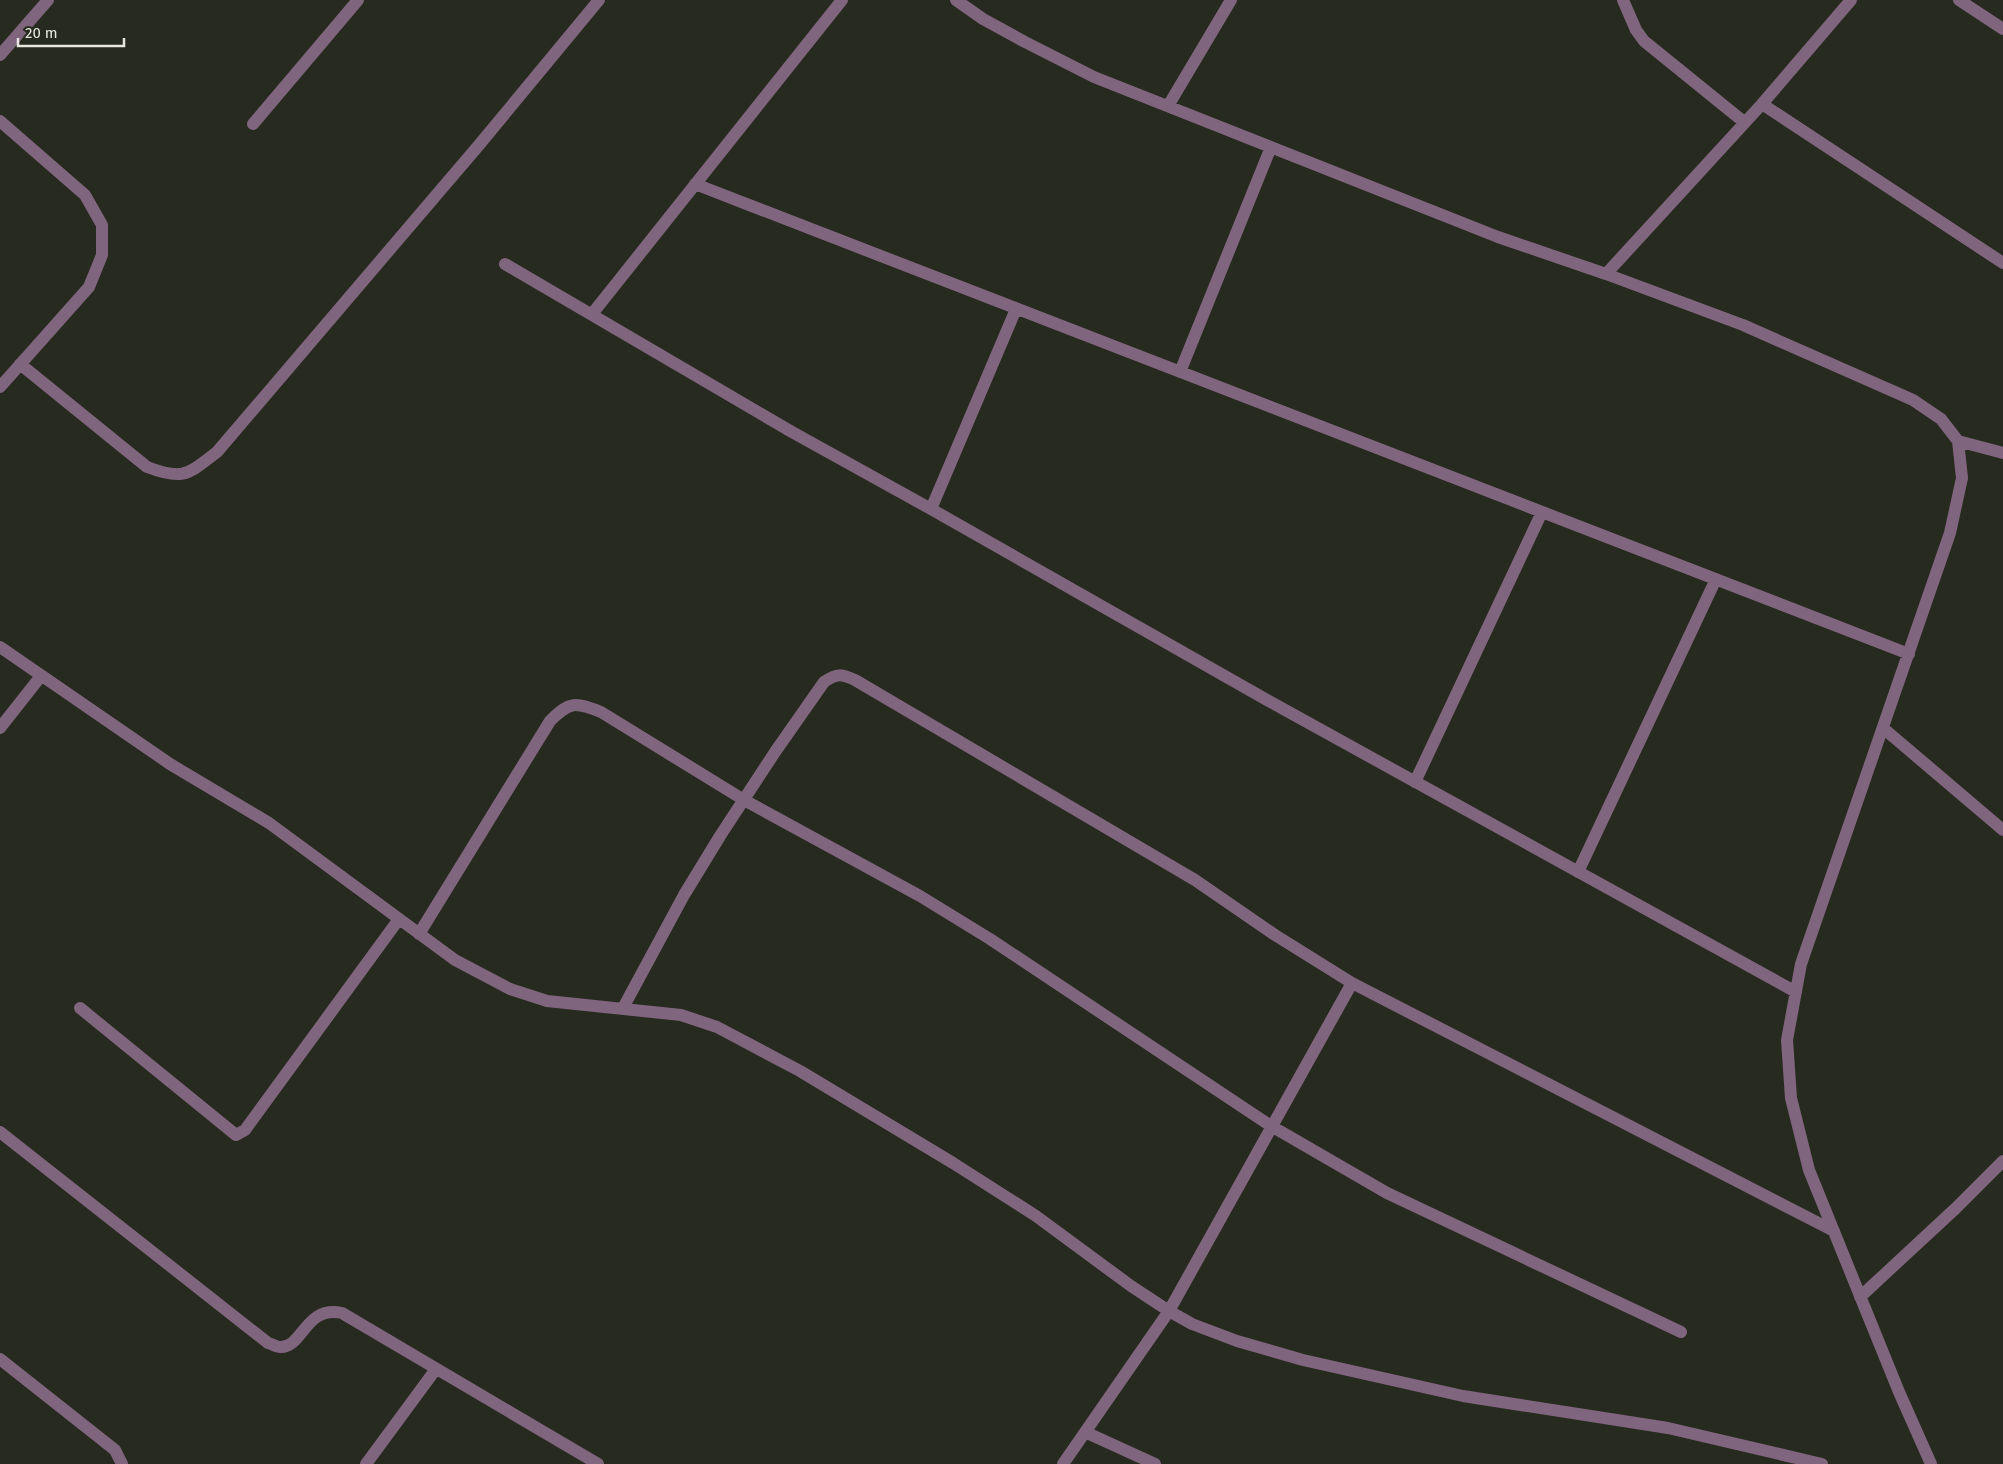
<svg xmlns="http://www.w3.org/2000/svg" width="2003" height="1464" font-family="'Fira Sans',sans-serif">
  <rect width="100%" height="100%" fill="#272a1e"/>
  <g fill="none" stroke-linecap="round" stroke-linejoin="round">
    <path stroke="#80657f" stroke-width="12" d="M956 0 983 19 1025 42 1094 77 1498 237 1606 274 1743 325 1913 400 1941 419 1958 441 1962 478 1950 533 1801 964 1787 1040 1791 1098 1809 1170 1899 1392 1931 1464
      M1623 0 1636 30 1644 41 1744 122
      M1959 0 2003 29
      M0 55 48 0
      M1762 104 2003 263
      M1168 106 1231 0
      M0 121 85 195 102 225V255L89 287 0 387
      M253 124 358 0
      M695 184 1909 654
      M505 264 792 432 931 509 1267 700 1796 992
      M1606 274 1762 104 1851 0
      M592 314 842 0
      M20 364 147 467C184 481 188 474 217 452L479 145 599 0
      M1180 372 1271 147
      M1958 441 2003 453
      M931 509 1016 309
      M0 647 170 764 269 823 455 960 510 989 547 1001 681 1015 717 1027 800 1071 953 1163 1036 1216 1131 1286 1169 1311 1192 1324 1237 1341 1303 1360 1463 1396 1668 1428 1822 1464
      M0 728 41 676
      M1883 728 2003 830
      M1415 782 1542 512
      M1578 872 1716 579
      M419 934 550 721C570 701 575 702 601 712L744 800 920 896 990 939 1271 1126 1387 1193 1681 1332
      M80 1008 236 1135 245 1130 399 919
      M623 1008 684 895 720 836 775 752 824 682C837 673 841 674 855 680L1195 880 1275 935 1352 983 1834 1231
      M0 1132 268 1343C272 1344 276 1347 280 1347 303 1348 305 1305 342 1313L598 1464
      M1860 1297 1956 1208 2003 1161
      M0 1359 115 1450 122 1464
      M1085 1432 1155 1464
      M366 1464 436 1369
      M1063 1464 1169 1311 1352 983"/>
  </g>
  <path d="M18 38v8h106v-8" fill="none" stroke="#e6e8e0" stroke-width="2.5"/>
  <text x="25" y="38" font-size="15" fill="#e6e8e0" stroke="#272a1e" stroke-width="4" paint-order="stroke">20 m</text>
</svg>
